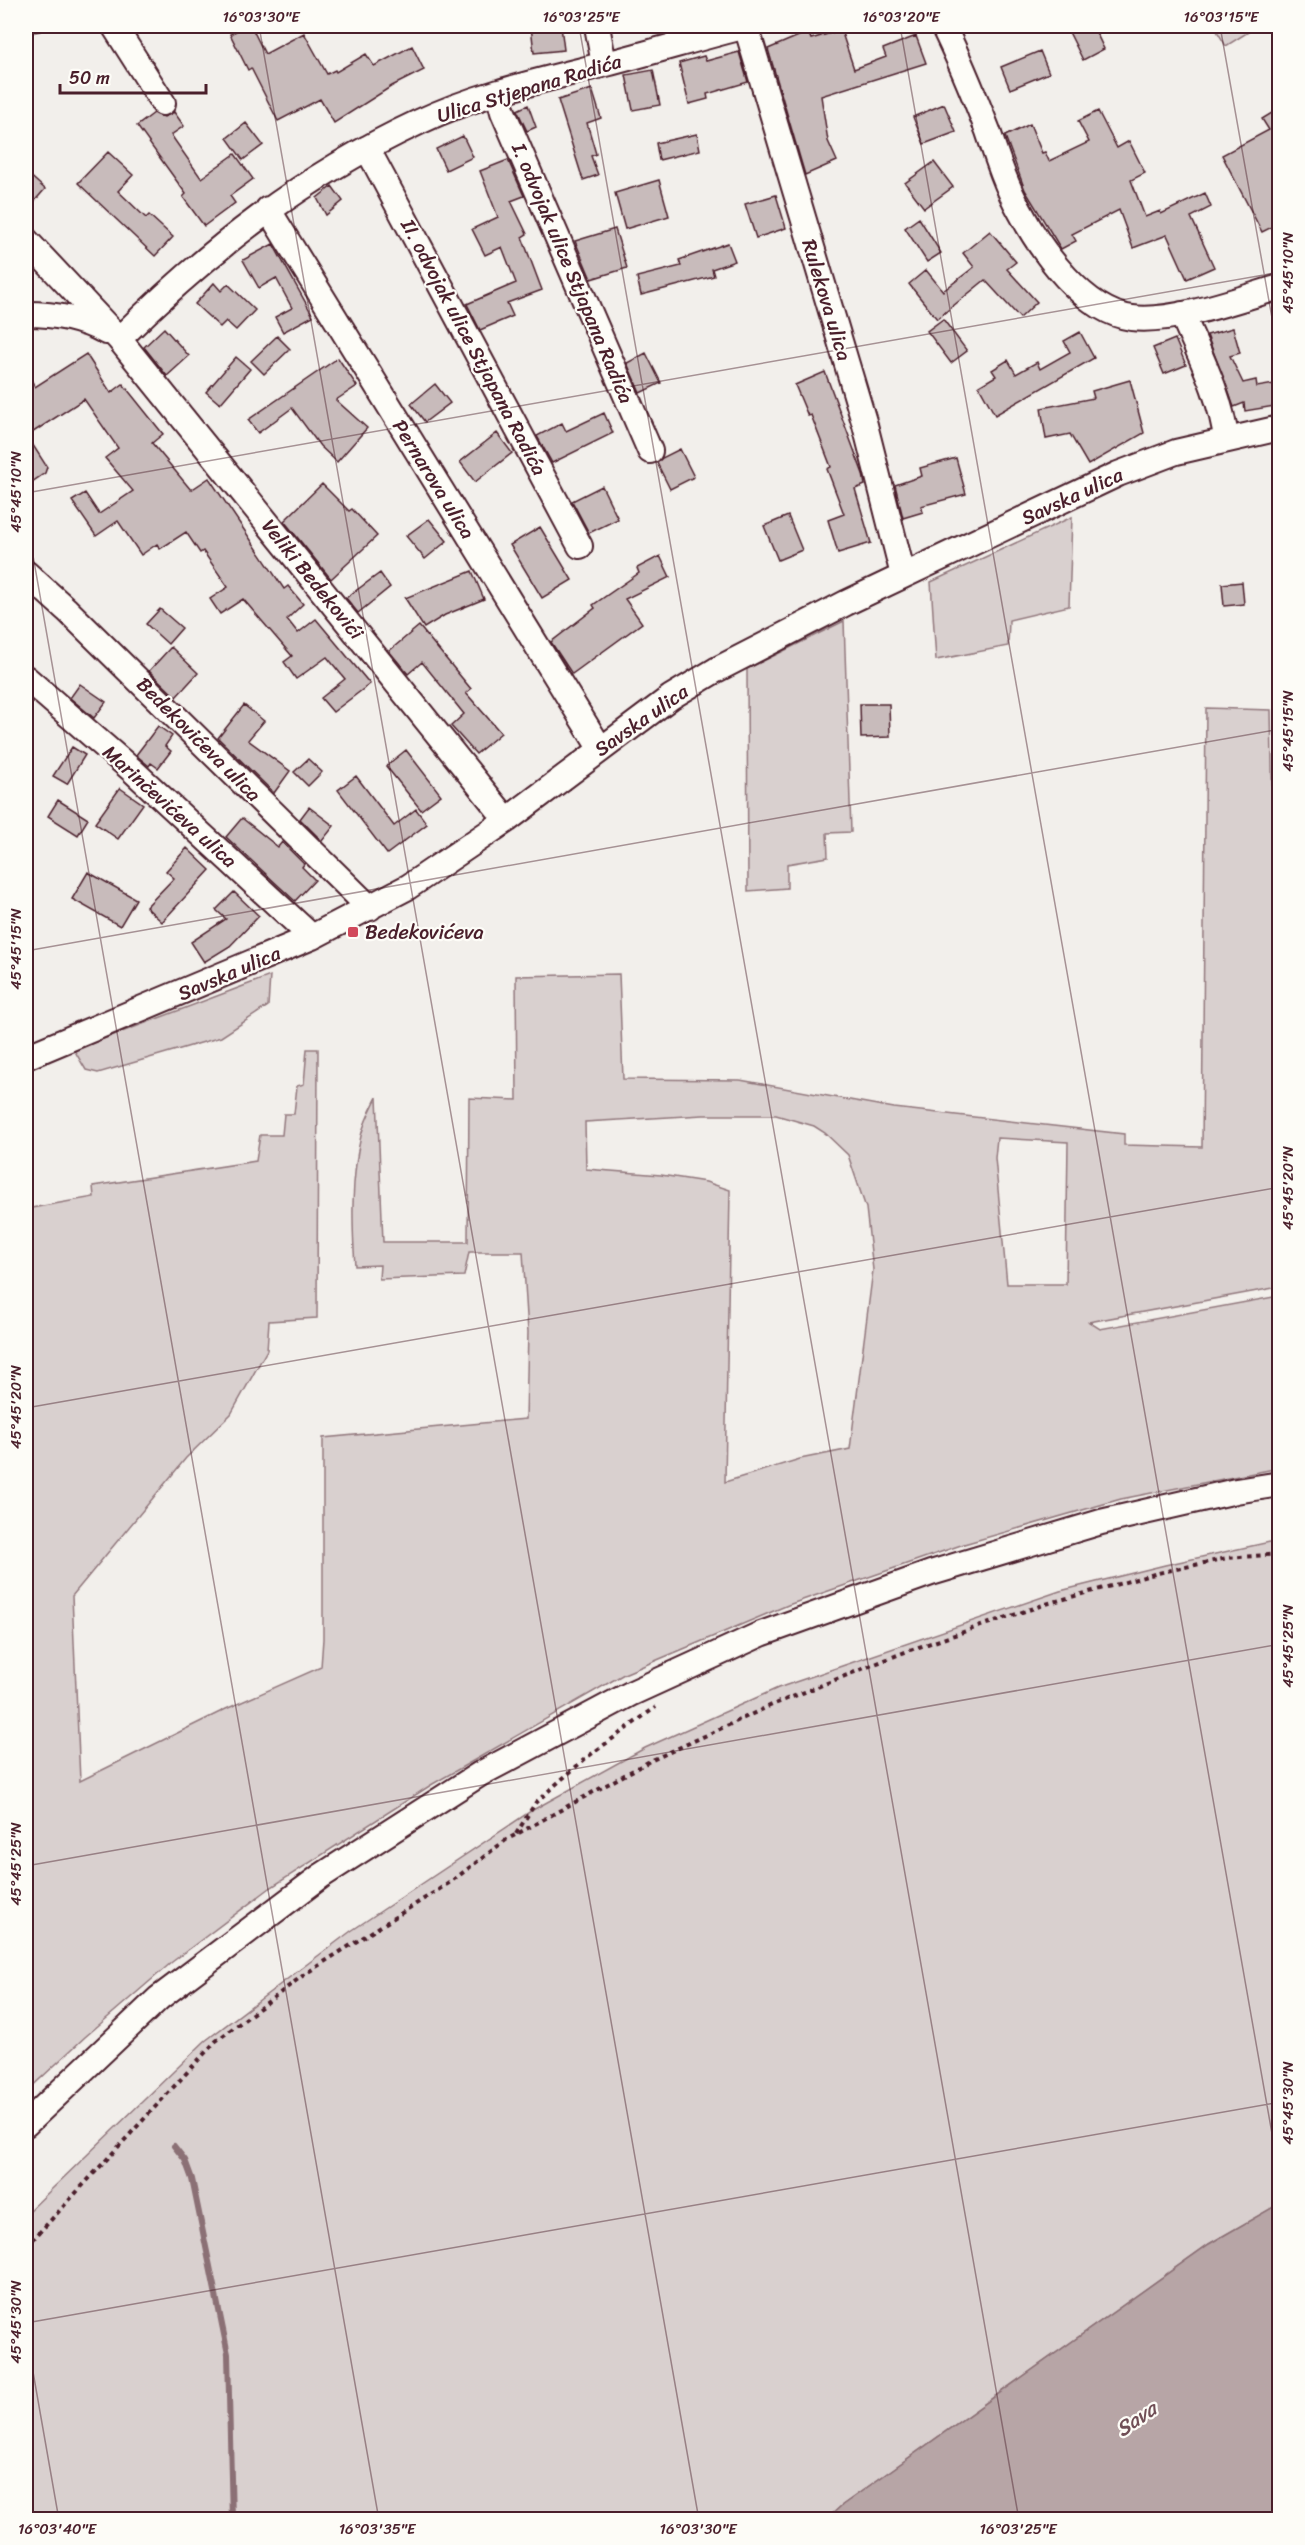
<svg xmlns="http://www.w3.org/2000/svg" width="1305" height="2545" font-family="Sriracha,sans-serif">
  <rect width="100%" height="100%" fill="#f2efeb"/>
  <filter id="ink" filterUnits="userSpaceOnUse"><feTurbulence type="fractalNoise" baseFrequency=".0167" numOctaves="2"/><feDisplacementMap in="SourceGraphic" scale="12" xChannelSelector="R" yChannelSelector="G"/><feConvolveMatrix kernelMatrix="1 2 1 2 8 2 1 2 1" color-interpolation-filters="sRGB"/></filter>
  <g filter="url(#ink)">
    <path fill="#d9d0cf" stroke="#92787d" stroke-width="1.5" fill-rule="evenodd" d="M1214 26H1258L1226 46Z
      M1072 517 1069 606 1009 620 1008 646 936 660 931 582Z
      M844 621 851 832 827 833 828 857 787 864V888L748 891 747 669Z
      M1206 708 1271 710 1279 1143V1287L1089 1322 1100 1329 1279 1296V1468L1121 1499 964 1544 788 1605 624 1674 431 1785 270 1888 172 1962 85 2037 26 2092V1209L94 1197 93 1186 256 1161 260 1135H282L284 1114H294L297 1086 304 1084 307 1049H318L317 1318 269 1321 267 1350 231 1414 186 1458 72 1596 80 1781 226 1709 321 1667 323 1639V1438L526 1419 528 1332 523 1252H469L464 1276 379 1279 380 1265 355 1266C352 1222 351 1179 361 1136 364 1122 371 1109 377 1097L383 1242H468L469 1098 517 1100 516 976 619 974 623 1079 740 1080 894 1108 1124 1134V1145L1202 1147ZM703 1115H776L814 1126 825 1133 848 1155 866 1208 873 1270 850 1449 800 1459 725 1482 730 1190 706 1182 661 1175 586 1169 585 1122ZM997 1138 1068 1142 1066 1284H1007L995 1158Z
      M270 976 268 1006 221 1037 98 1073 86 1070 74 1050Z
      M1279 1540V2204L1209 2244 841 2506 827 2519H26V2214L205 2041 351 1931 531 1811 645 1748 778 1688 1060 1591 1165 1565Z"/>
    <path fill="#b7a5a6" stroke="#8b6f75" stroke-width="1.5" d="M1279 2204V2515L1273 2520 827 2519 841 2506 1209 2244Z"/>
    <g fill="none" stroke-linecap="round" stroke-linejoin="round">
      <path stroke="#8b6f75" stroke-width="6" d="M174 2146 185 2160 192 2179 228 2354 232 2520"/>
    </g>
    <path fill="#c8bbbb" stroke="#4a1f2b" stroke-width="1.5" d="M246 26H251L265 54 304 33 327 74 335 70 336 72 366 54 374 66 412 46 424 70 392 86 334 123 320 99 278 121 251 68 248 70 230 34Z
      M531 26H561L564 50 534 53Z
      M1066 26H1093L1104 49 1083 60Z
      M841 30 854 69 886 57 883 49 916 36 926 63 821 96 828 141 837 161 805 175 768 49 808 32 811 39Z
      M1040 51 1049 73 1010 89 1001 67Z
      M739 52 748 82 707 94 708 99 689 104 679 63 704 56 706 61Z
      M653 70 660 105 633 110 626 75Z
      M592 89 601 118 587 123 596 154 591 156 598 175 583 180 558 100Z
      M944 104 956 132 924 144 913 117Z
      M528 105 536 127 527 131 517 110Z
      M1280 108V223L1262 232 1222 155 1269 130 1262 119Z
      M1098 111 1117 148 1129 141 1145 173 1131 180 1145 217 1160 211 1161 214 1205 193 1211 207 1191 217 1214 267 1187 279 1167 235 1133 248 1119 210 1072 234 1076 241 1061 249 1025 190 1005 136 1030 124 1042 153 1045 152 1049 161 1089 142 1078 121Z
      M174 112 184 126 171 135 201 178 235 154 253 179 230 196 235 203 204 226 183 197 186 194 137 126 154 113 164 117Z
      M246 123 263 145 243 160 227 138Z
      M697 134 700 150 659 160 656 143Z
      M463 136 473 157 446 170 436 149Z
      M108 152 133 175 118 191 146 218 149 215 173 237 155 256 78 183Z
      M508 160 524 196 511 201 527 234 522 237 542 290 507 303 513 316 480 330 467 304 516 283 502 247 485 255 472 229 498 217 480 171Z
      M934 162 953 187 924 208 905 183Z
      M26 172 45 189 26 211Z
      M659 180 669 216 625 229 615 193Z
      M332 186 343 201 326 215 317 198Z
      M776 195 786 228 756 238 745 204Z
      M919 218 941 253 927 262 905 228Z
      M615 229 627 268 591 279 575 241Z
      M990 231 1016 262 1007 269 1037 302 1020 318 985 280 937 319 909 284 926 270 943 291 974 267 963 253Z
      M728 243 735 261 712 269 714 276 641 295 637 277 681 266 679 260Z
      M273 244 313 316 283 332 275 317 292 308 276 278 259 288 243 260Z
      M214 283 221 291 228 284 255 310 236 330 226 321 220 327 195 304Z
      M943 319 967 351 951 363 927 331Z
      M164 328 189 356 167 376 144 347Z
      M1233 328 1240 353 1230 356 1243 383 1256 380 1257 387 1280 383V405L1245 411 1244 403 1234 407 1207 335Z
      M1080 332 1094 358 995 415 979 386 996 376 992 370 1008 360 1016 374 1037 362 1040 369 1070 352 1064 341Z
      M277 336 290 349 264 374 251 361Z
      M1175 339 1186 365 1164 374 1153 348Z
      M646 353 661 383 640 393 627 363Z
      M86 354 111 393 123 384 163 434 152 443 191 490 209 478 284 589 288 586 303 604 287 619 298 633 316 619 370 684 333 712 321 698 345 679 327 657 296 679 284 662 292 656 243 599 220 614 210 599 228 587 203 551 200 553 186 532 160 549 157 544 141 555 118 521 96 536 72 501 85 493 99 514 133 491 105 458 118 448 84 399 27 436 47 467 45 473 26 486V370L35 387Z
      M236 357 250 369 220 404 206 392Z
      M338 358 357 386 336 400 367 428 337 462 320 446 292 408 258 433 248 420Z
      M825 372 863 474 865 485 855 489 871 543 838 553 828 520 844 514 827 469 831 467 811 415 808 416 795 385Z
      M1130 380 1144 433 1088 465 1070 434 1046 439 1041 408 1094 398 1092 391Z
      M435 384 450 403 425 422 411 404Z
      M604 413 613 433 552 463 537 436 562 423 566 431Z
      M497 433 512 453 475 482 460 462Z
      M680 449 694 477 670 489 657 463 662 458Z
      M956 458 966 494 921 506 923 512 903 518 895 485 922 476 920 468Z
      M322 484 349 511 352 509 377 536 331 579 284 521Z
      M602 486 618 519 589 533 572 501Z
      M788 516 802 550 778 560 764 526Z
      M429 519 447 541 425 559 406 536Z
      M540 527 572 580 542 598 510 545Z
      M660 556 670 577 625 599 642 623 572 674 551 642 595 608 593 605 639 573 637 568Z
      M472 571 484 599 445 615 424 628 405 598Z
      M380 573 390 587 358 613 346 598Z
      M1242 582 1244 604 1224 606 1222 584Z
      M160 609 182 628 168 644 146 624Z
      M419 626 471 689 466 693 501 733 476 754 451 726 464 714 422 662 408 674 389 651Z
      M171 647 198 673 176 697 149 671Z
      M80 684 106 702 94 718 70 698Z
      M860 704H889L890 737 861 738Z
      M244 705 264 721 248 740 290 771 274 793 218 738Z
      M158 726 172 736 165 746 171 751 158 768 151 763 149 766 136 755Z
      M72 747 85 755 67 784 53 776Z
      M406 750 441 795 421 810 386 766Z
      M308 759 322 772 308 786 294 772Z
      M356 776 394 826 416 809 427 824 387 854 338 790Z
      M120 788 143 804 118 839 95 823Z
      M58 800 88 819 78 835 48 816Z
      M309 807 334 826 322 841 300 819Z
      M242 818 278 847 282 842 304 864 302 867 315 880 295 901 226 837Z
      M187 848 210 870 162 922 146 907 174 878 166 871Z
      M88 872 136 899 120 926 72 899Z
      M234 892 259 916 230 946 204 962 191 942 226 919 216 910Z"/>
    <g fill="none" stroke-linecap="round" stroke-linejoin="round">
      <defs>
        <path id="minor" d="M114 26 163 103
          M597 26 604 64
          M746 26 865 425 903 575
          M943 26C960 60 974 95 988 131 997 158 1006 186 1020 211 1041 251 1084 312 1132 318 1174 323 1239 299 1280 287
          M498 93 503 112 650 451
          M367 148 580 546
          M268 209 600 748
          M26 240 119 339 507 820
          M26 314C54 314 81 318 106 332
          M1182 314C1199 354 1221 395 1226 439
          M119 339C209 250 303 176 419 122 478 94 543 80 606 64 653 52 699 38 746 26
          M26 573 67 610 370 908
          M26 678 132 770 312 937
          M26 1057 312 937 408 887 507 820 671 697 716 670 846 603 1118 474 1176 452 1280 428
          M26 2124 159 1998 321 1876 480 1774 632 1693 761 1634 931 1573 1101 1522 1236 1491 1280 1484"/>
      </defs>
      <use href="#minor" stroke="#4a1f2b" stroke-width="28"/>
      <path stroke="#4a1f2b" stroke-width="4" stroke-dasharray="4.5 4.5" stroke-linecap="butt" d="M516 1834 536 1802 586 1758 656 1707
        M26 2247 216 2041 305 1974 449 1883 506 1840 648 1762 772 1705 910 1650 1046 1604 1158 1573 1227 1558 1280 1554"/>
      <use href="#minor" stroke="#fdfcf7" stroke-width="24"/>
    </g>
  </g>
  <path fill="none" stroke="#4a1f2b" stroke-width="1.5" stroke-opacity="0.45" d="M259 26 699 2520M579 26 1019 2520M900 26 1280 2179M1220 26 1280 363M26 36 83 26M26 493 1280 272M26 516 379 2520M26 951 1280 729M26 1408 1280 1187M26 1866 1280 1644M26 2323 1280 2102M26 2332 59 2520"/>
  <rect fill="#d1495b" stroke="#fdfcf7" stroke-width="2" x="347" y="926" width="12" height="12" rx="3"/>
  <g text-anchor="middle" stroke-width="4.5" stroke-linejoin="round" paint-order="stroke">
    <g font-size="20" fill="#4a1f2b" stroke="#fdfcf7">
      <text transform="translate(529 88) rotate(-17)" y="7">Ulica Stjepana Radića</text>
      <text transform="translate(573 273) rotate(67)" y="7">I. odvojak ulice Stjapana Radića</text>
      <text transform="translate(827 300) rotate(73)" y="7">Rulekova ulica</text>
      <text transform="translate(474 347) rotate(62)" y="7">II. odvojak ulice Stjapana Radića</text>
      <text transform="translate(434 479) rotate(58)" y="7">Pernarova ulica</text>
      <text transform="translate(1072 496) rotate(-25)" y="7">Savska ulica</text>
      <text transform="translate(313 579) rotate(51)" y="7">Veliki Bedekovići</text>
      <text transform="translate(641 720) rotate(-35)" y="7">Savska ulica</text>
      <text transform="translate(199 739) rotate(45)" y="7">Bedekovićeva ulica</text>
      <text transform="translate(170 806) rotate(42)" y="7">Marinčevićeva ulica</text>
      <text transform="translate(229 973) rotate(-23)" y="7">Savska ulica</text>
    </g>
    <g font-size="20" fill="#4a1f2b" stroke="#fdfcf7" text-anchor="start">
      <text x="365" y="939">Bedekovićeva</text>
    </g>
    <g font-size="21" font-style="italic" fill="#704e56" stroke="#fdfcf7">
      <text transform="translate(1136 2419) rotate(-35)" y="7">Sava</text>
    </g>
  </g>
  <rect width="1305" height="2545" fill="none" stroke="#fdfcf7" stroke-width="66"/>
  <path d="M60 84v9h146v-9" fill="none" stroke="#4a1f2b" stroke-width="3"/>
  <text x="69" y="84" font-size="18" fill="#4a1f2b" stroke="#fdfcf7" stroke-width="4.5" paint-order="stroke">50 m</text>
  <rect x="33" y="33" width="1239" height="2479" fill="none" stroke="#4a1f2b" stroke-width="2"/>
  <g font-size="15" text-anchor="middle" fill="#4a1f2b">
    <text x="261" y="22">16°03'30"E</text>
    <text x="581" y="22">16°03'25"E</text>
    <text x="901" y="22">16°03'20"E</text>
    <text x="1221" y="22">16°03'15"E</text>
    <text transform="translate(1288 273) rotate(-90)" y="5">45°45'10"N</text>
    <text transform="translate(16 492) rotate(-90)" y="5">45°45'10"N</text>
    <text transform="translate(1288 731) rotate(-90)" y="5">45°45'15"N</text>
    <text transform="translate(16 949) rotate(-90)" y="5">45°45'15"N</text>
    <text transform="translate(1288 1188) rotate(-90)" y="5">45°45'20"N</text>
    <text transform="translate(16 1407) rotate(-90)" y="5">45°45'20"N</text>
    <text transform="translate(1288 1646) rotate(-90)" y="5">45°45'25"N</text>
    <text transform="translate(16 1864) rotate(-90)" y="5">45°45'25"N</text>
    <text transform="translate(1288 2103) rotate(-90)" y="5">45°45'30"N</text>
    <text transform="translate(16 2322) rotate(-90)" y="5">45°45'30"N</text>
    <text x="57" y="2534">16°03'40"E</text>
    <text x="377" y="2534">16°03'35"E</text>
    <text x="698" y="2534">16°03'30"E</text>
    <text x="1018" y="2534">16°03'25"E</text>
  </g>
</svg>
